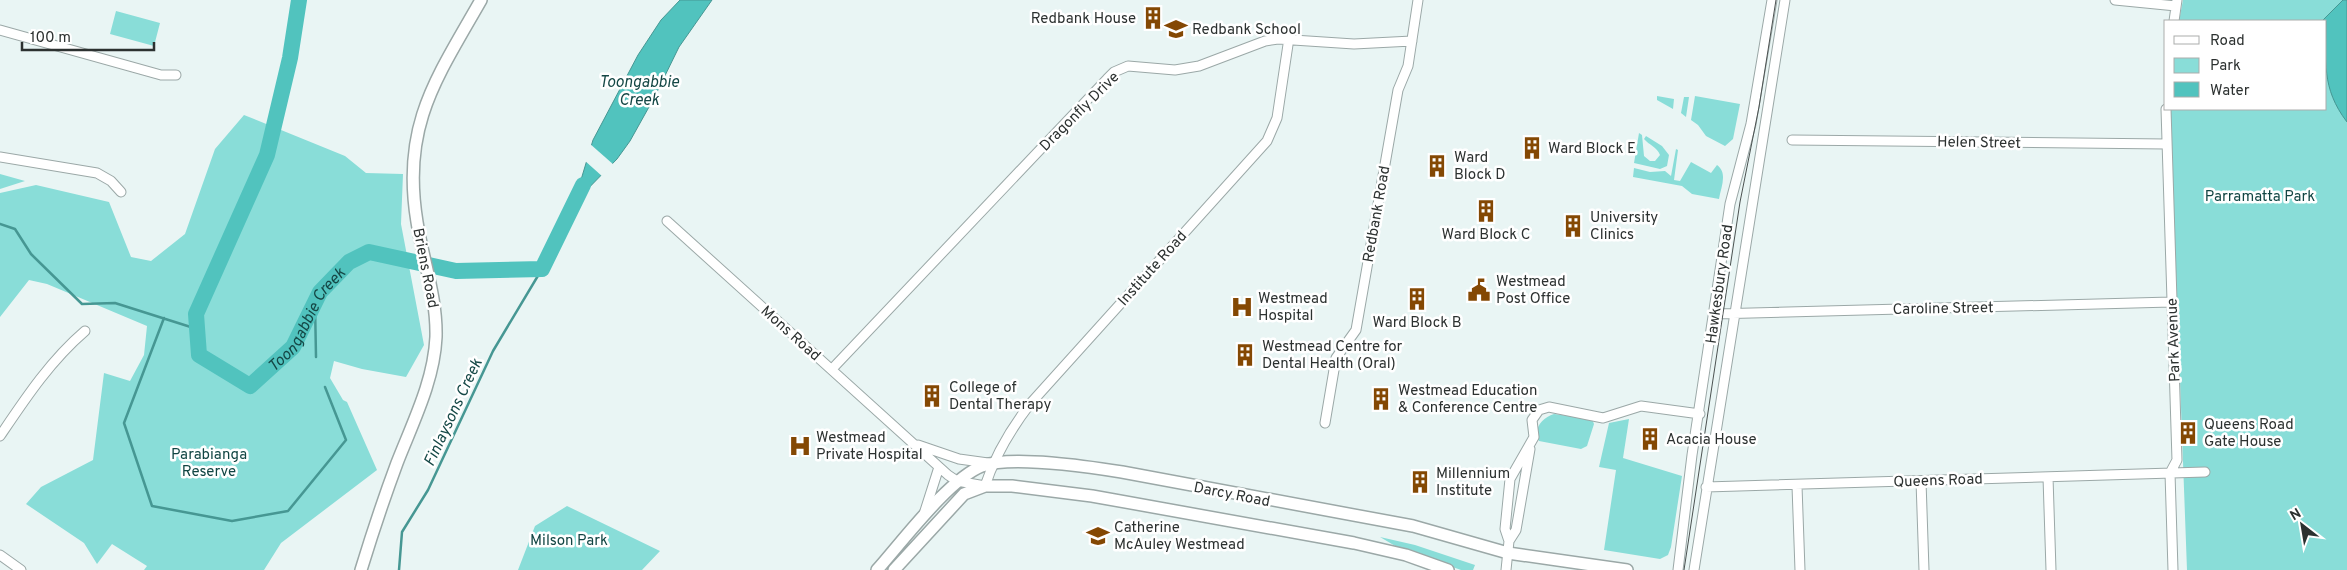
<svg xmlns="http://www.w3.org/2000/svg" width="2347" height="570" font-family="Overpass,sans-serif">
  <rect width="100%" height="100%" fill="#e9f5f4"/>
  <path fill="#89ddd8" d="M2183 0H2347V570H2187L2170 109H2326V21H2179Z
    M116 11 160 23 154 46 110 34Z
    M1657 96 1674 99 1673 109 1657 100Z
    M1695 96 1740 104 1733 139 1725 146 1706 136 1698 125 1691 120Z
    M1684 97H1689L1686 117 1681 113Z
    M244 115 345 156 366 173 403 174 401 224 424 345 406 377 362 369 334 361 330 378 343 400 347 402 377 470 281 543 264 570H144L147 566 112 544 97 564 84 543 26 504 41 487 93 460 104 373 130 381 144 355 147 326 47 284 29 280 0 317V193L36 185 109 202 131 257 151 261 185 234 215 149Z
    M1639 133 1642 135 1644 156 1650 161H1655L1660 155C1657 147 1649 145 1644 139L1646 136 1662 146 1669 155 1667 166 1660 169 1634 163Z
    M1676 149 1678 150 1674 180 1680 181 1691 162 1711 173 1717 165C1728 173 1721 187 1719 199L1692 194 1682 186 1633 177 1634 168 1650 172 1665 171 1671 176Z
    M0 174 25 181 0 189Z
    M1554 414 1592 419 1594 424 1587 446 1581 449 1539 441C1533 428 1542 418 1554 414Z
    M1629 419 1623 458 1682 476 1671 547 1668 555 1660 559 1604 550 1616 470 1599 467 1609 423Z
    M567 506 660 551 642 570H518L535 526Z
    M1380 537 1415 545 1475 565 1473 570H1461L1397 547Z"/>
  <path fill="#51c3be" stroke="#469793" d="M680 0H712L679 47 654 98 630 141 617 159 574 203 593 140 638 55 661 20Z
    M2343 0H2347V122C2321 88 2326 61 2326 21H2322Z"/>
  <path fill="#e9f5f4" d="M589 143 614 165 603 177 584 160Z"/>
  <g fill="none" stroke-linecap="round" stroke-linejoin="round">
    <path stroke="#469793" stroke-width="2.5" d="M0 224 15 229 31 254 82 304 115 303 197 329
      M315 303 316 357
      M164 318 124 423 152 506 232 521 288 511 346 440 325 387
      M399 570 402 532 428 490 493 351 542 269"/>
    <path stroke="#51c3be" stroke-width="16" id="s1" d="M299 0 290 58 267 155 196 314 199 355 250 386 293 347 320 292 349 262 369 252 456 271 542 269 583 185"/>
    <defs>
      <path id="minor" d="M2115 0 2176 6
        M2174 21 2177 0
        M0 30 161 75H176
        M2166 109 2177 460 2170 473 2173 570
        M1792 140 2166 144
        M0 157 97 173 111 181 121 192
        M667 221 948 475 957 481 985 486C995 455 1010 430 1030 404L1267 141 1277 118 1289 38
        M1714 314 2171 302
        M832 369 1107 79 1114 72 1128 66 1175 70 1199 66 1265 41 1278 39 1354 44 1412 41
        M1325 423 1336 358 1356 330 1398 90 1408 66 1418 0
        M0 436C25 399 50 361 85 331
        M918 445 959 459 988 463
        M2048 477 2051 570
        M1921 481 1924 570
        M1797 486 1800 570
        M1706 487 2205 472
        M924 514 939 467
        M1509 541 1516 530 1530 449
        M0 555 21 570
        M1506 570 1509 541 1505 529 1510 479 1534 437 1532 420 1539 410 1549 407 1603 418 1641 406 1700 414
        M1678 570 1692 455 1730 204 1751 124 1772 0
        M1694 570 1785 0"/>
      <path id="tertiary" d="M361 570C372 534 384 498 397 463 413 422 434 381 436 337 437 297 423 261 417 222 401 126 436 79 481 0
        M877 570C902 542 949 479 982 466 1012 455 1090 467 1122 472L1413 526 1508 553 1627 570
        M894 570 964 494 985 486H1012L1092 496 1354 543 1406 555 1448 570"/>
    </defs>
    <use href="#minor" stroke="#9ba8a7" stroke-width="11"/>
    <use href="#tertiary" stroke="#9ba8a7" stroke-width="14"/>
    <use href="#minor" stroke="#fff" stroke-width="9"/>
    <use href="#tertiary" stroke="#fff" stroke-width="11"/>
    <path stroke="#4c5251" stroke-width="1" d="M1684 570 1740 202 1759 107 1776 0"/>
  </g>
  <defs>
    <symbol id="building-bare" viewBox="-9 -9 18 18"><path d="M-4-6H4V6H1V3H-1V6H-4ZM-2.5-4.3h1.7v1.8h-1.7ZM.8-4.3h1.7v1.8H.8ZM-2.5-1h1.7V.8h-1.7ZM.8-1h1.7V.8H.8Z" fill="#844803" stroke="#fff" stroke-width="2.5" paint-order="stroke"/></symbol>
    <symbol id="school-bare" viewBox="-9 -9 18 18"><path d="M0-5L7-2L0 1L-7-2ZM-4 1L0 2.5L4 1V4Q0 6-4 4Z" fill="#844803" stroke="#fff" stroke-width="2.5" paint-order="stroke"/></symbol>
    <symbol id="civic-bare" viewBox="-9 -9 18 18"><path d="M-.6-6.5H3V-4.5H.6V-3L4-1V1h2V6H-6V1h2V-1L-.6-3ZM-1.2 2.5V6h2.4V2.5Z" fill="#844803" stroke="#fff" stroke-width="2.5" paint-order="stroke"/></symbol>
    <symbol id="hospital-bare" viewBox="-9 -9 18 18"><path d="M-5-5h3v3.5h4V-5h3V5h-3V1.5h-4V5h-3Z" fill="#844803" stroke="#fff" stroke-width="2.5" paint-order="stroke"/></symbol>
  </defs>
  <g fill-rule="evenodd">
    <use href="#building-bare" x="1137" y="2" width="32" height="32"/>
    <use href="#school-bare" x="1160" y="13" width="32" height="32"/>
    <use href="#building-bare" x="1516" y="132" width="32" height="32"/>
    <use href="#building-bare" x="1421" y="150" width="32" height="32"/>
    <use href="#building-bare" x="1470" y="195" width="32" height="32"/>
    <use href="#building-bare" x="1557" y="210" width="32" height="32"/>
    <use href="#civic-bare" x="1463" y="274" width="32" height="32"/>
    <use href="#building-bare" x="1401" y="283" width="32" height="32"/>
    <use href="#hospital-bare" x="1226" y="291" width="32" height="32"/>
    <use href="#building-bare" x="1229" y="339" width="32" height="32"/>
    <use href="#building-bare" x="916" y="380" width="32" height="32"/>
    <use href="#building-bare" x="1365" y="383" width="32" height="32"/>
    <use href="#building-bare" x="2172" y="417" width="32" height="32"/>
    <use href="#building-bare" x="1634" y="423" width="32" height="32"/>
    <use href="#hospital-bare" x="784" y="430" width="32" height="32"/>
    <use href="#building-bare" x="1404" y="466" width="32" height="32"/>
    <use href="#school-bare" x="1082" y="520" width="32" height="32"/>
  </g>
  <g text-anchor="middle" stroke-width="5" stroke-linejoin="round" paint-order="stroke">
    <g font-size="15" fill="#2c3130" stroke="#fff" text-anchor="start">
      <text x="1136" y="23" text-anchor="end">Redbank House</text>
      <text x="1192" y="34">Redbank School</text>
      <text x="1548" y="153">Ward Block E</text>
      <text x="1454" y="162">Ward<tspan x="1454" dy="17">Block D</tspan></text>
      <text x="1590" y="222">University<tspan x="1590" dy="17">Clinics</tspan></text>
      <text x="1486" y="239" text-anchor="middle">Ward Block C</text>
      <text x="1496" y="286">Westmead<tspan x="1496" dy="17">Post Office</tspan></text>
      <text x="1258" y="303">Westmead<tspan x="1258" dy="17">Hospital</tspan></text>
      <text x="1417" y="327" text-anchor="middle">Ward Block B</text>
      <text x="1262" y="351">Westmead Centre for<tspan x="1262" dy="17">Dental Health (Oral)</tspan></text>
      <text x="949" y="392">College of<tspan x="949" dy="17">Dental Therapy</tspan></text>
      <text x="1398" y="395">Westmead Education<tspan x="1398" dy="17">&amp; Conference Centre</tspan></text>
      <text x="2204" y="429">Queens Road<tspan x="2204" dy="17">Gate House</tspan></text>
      <text x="816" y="442">Westmead<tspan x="816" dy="17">Private Hospital</tspan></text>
      <text x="1666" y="444">Acacia House</text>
      <text x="1436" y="478">Millennium<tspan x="1436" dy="17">Institute</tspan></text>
      <text x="1114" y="532">Catherine<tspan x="1114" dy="17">McAuley Westmead</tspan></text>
    </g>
    <g font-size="15" fill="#2c3130" stroke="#fff">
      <text transform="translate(1079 111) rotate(-45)" y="5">Dragonfly Drive</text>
      <text transform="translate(1979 142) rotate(1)" y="5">Helen Street</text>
      <text transform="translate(1376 214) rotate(-80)" y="5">Redbank Road</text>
      <text transform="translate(426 268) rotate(79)" y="5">Briens Road</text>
      <text transform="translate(1152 268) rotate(-48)" y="5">Institute Road</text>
      <text transform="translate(1719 284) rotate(-82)" y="5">Hawkesbury Road</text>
      <text transform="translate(1943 308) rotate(-1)" y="5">Caroline Street</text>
      <text transform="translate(791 333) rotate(42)" y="5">Mons Road</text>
      <text transform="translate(2173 340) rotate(-92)" y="5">Park Avenue</text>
      <text transform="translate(1938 480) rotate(-2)" y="5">Queens Road</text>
      <text transform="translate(1232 494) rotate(11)" y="5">Darcy Road</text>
    </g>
    <g font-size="15" fill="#114543" stroke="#fff">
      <text x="2260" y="201">Parramatta Park</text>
      <text x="209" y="459">Parabianga<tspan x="209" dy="17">Reserve</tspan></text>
      <text x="569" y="545">Milson Park</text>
    </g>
    <g font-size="16" font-style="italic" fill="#154846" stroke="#fff">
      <text x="639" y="87">Toongabbie<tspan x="639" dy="18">Creek</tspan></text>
      <text dy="6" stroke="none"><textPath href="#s1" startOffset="522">Toongabbie Creek</textPath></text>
      <text transform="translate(452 412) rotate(-65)" y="6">Finlaysons Creek</text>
    </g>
  </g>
  <rect x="2164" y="20" width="162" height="90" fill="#ffffff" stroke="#abadac"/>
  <rect x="2174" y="36" width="25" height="8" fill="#ffffff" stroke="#abadac"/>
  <text x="2210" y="45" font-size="15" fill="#2c3130">Road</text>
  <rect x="2174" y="58" width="25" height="15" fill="#89ddd8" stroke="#abadac"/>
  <text x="2210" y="70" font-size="15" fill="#2c3130">Park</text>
  <rect x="2174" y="82" width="25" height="15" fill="#51c3be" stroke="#abadac"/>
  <text x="2210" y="95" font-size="15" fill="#2c3130">Water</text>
  <g transform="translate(2302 525) rotate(329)" stroke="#ffffff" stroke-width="4" paint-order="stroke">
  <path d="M0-4L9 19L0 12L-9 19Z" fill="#2c3130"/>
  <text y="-8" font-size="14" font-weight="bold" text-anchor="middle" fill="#2c3130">N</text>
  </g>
  <path d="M22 42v8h132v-8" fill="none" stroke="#2c3130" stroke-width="2.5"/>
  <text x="30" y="42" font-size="15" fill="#2c3130" stroke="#ffffff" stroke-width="4" paint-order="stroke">100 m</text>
</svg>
